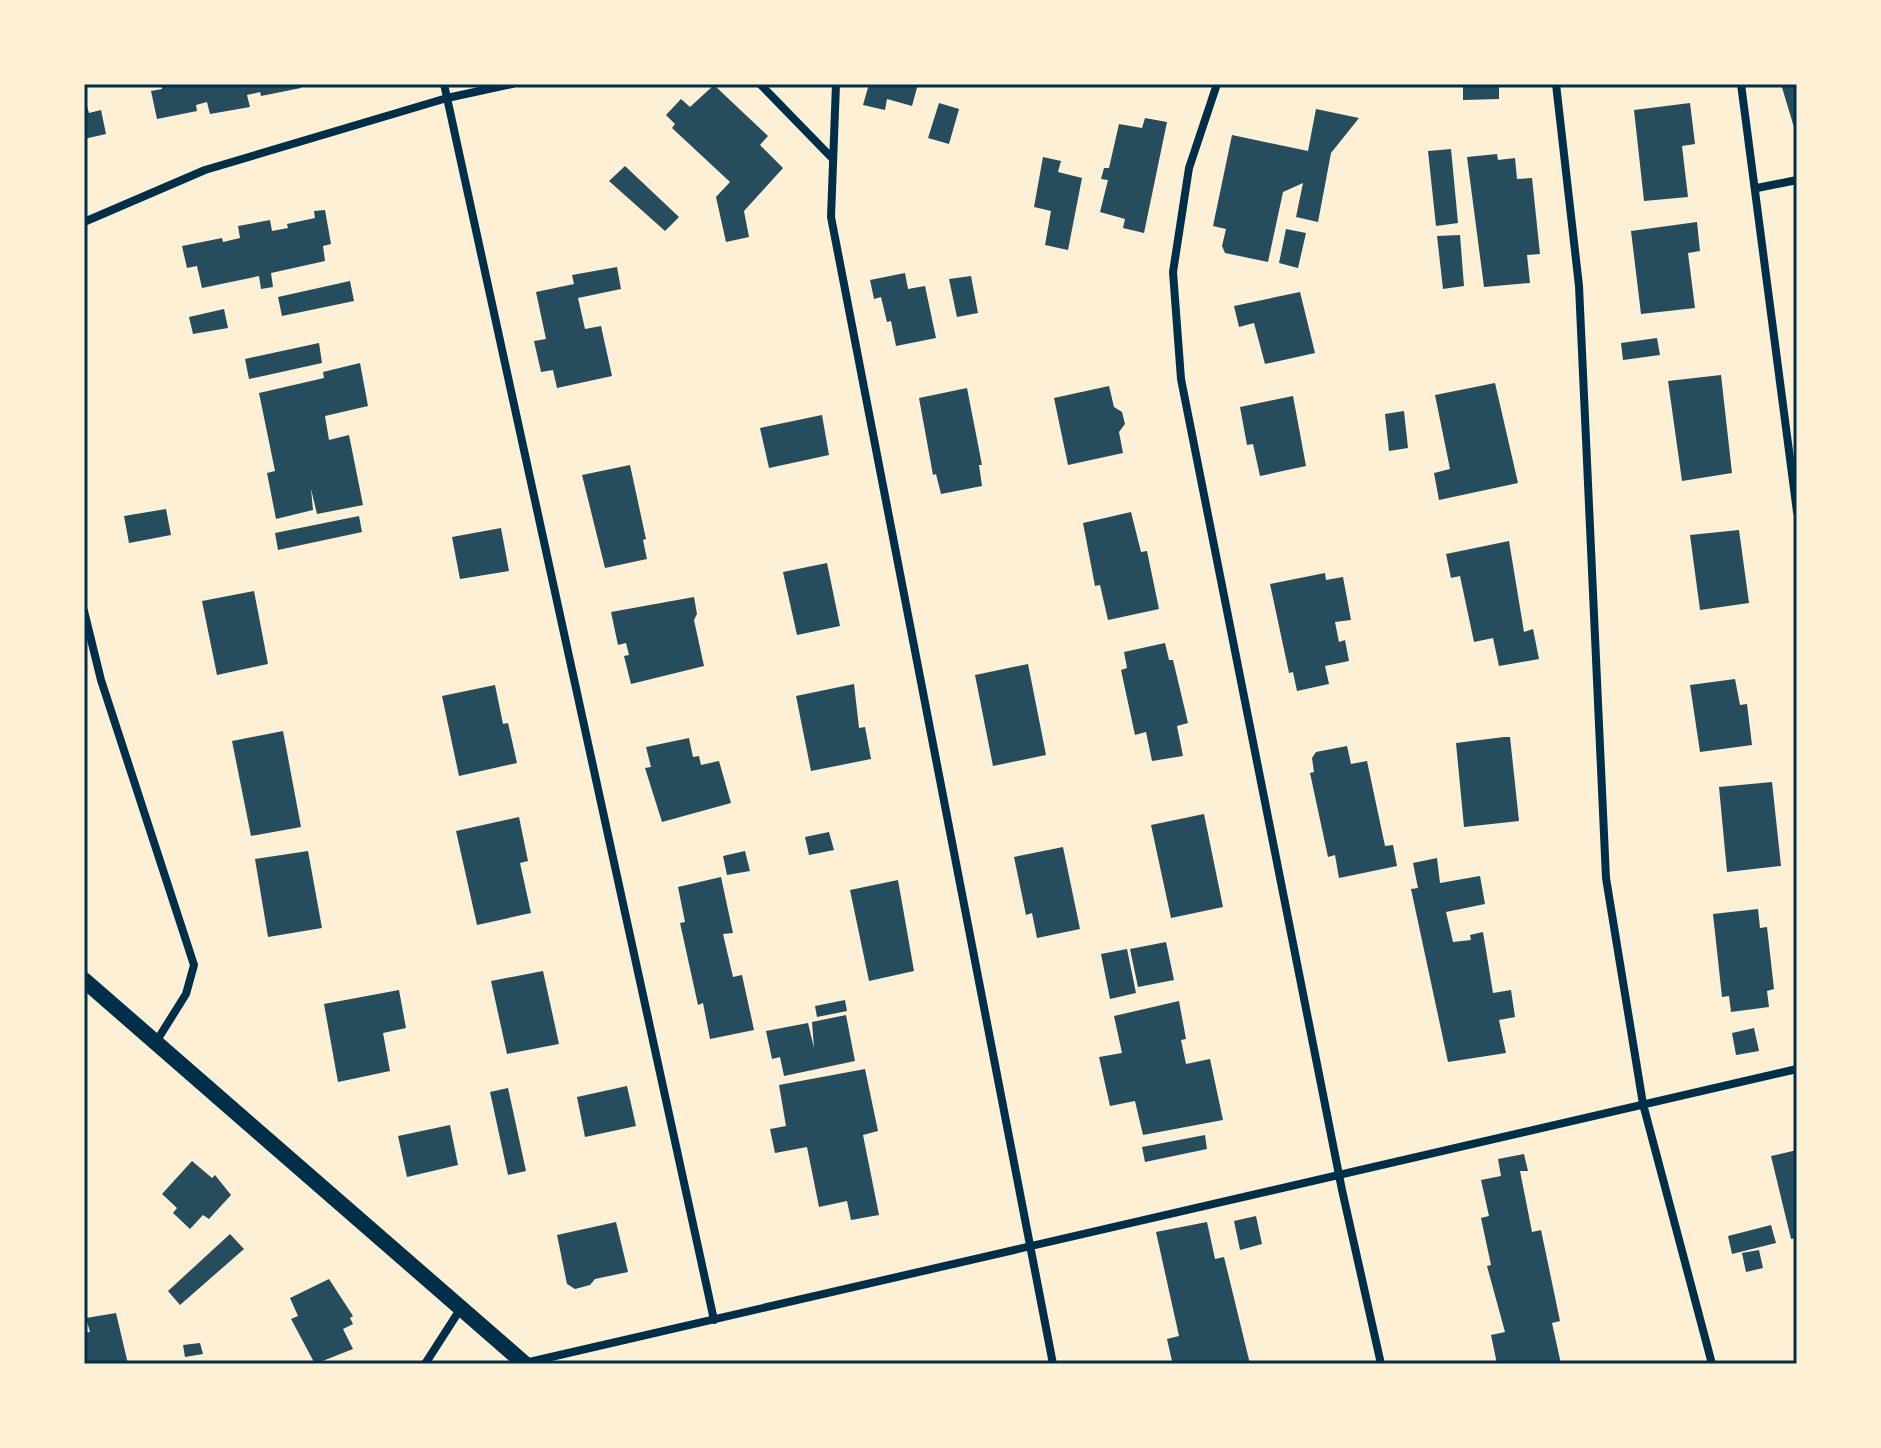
<svg xmlns="http://www.w3.org/2000/svg" width="1881" height="1448" font-family="'Titillium Web',sans-serif">
  <rect width="100%" height="100%" fill="#fdf0d5"/>
  <path fill="#264d5e" d="M161 84H300L301 88 261 96 260 92 247 95 250 107 210 114 207 102 196 105 197 111 157 119 151 91 162 89Z
    M869 84H918L912 106 887 99 885 110 863 105Z
    M1463 84H1499V99L1463 100Z
    M1781 84H1797V134H1796Z
    M714 85 768 136 760 145 783 168 744 211 749 237 726 242 716 197 730 182 672 128 675 124 666 115 681 99 690 107Z
    M84 96 89 113 101 110 106 134 84 139Z
    M939 103 959 109 949 144 928 138Z
    M1690 103 1695 144 1682 146 1688 197 1644 201 1634 110Z
    M1316 109 1359 118 1331 153 1318 222 1296 217 1303 183 1283 192 1268 262 1225 253 1222 246 1226 229 1213 226 1232 135 1308 151Z
    M1145 118 1167 122 1144 233 1123 228 1125 219 1100 212 1108 180 1101 179 1104 168H1109L1119 124 1142 128Z
    M1451 149 1458 223 1436 226 1428 151Z
    M1497 154 1498 160 1515 158 1517 179 1532 178 1540 254 1527 255 1530 283 1484 287 1467 157Z
    M1043 157 1061 161 1058 172 1082 178 1068 250 1045 245 1051 211 1034 207Z
    M625 166 679 217 665 231 609 181Z
    M325 210 331 244 323 246 325 261 271 273 273 287 261 289 259 276 202 288 197 266 187 268 182 246 222 238 223 242 240 238 238 226 270 220 272 231 288 228 287 224 315 218 314 211Z
    M1697 222 1700 251 1688 253 1695 308 1641 314 1631 231Z
    M1286 229 1306 233 1298 268 1279 263Z
    M1460 235 1464 286 1443 289 1437 236Z
    M617 267 621 289 578 298 585 329 601 326 612 376 557 388 553 370 541 372 534 341 546 339 536 292 574 284 572 275Z
    M905 273 908 289 925 286 936 338 896 346 891 321 887 322 881 297 874 299 870 280Z
    M971 276 978 313 957 317 949 279Z
    M350 281 354 301 282 316 278 297Z
    M1300 292 1315 353 1265 364 1254 323 1239 327 1234 306Z
    M224 309 228 328 193 334 189 317Z
    M1657 338 1660 355 1623 360 1621 343Z
    M319 343 322 363 249 379 245 359Z
    M360 363 368 406 325 416 329 440 349 435 363 505 317 514 311 489 313 510 276 519 267 473 275 471 259 393 324 378 323 372Z
    M1721 375 1732 473 1682 481 1668 381Z
    M1495 383 1518 483 1439 500 1434 473 1450 469 1435 395Z
    M1109 386 1114 407 1122 412 1125 424 1119 432 1123 453 1068 465 1054 398Z
    M967 388 982 465H979L982 486 941 494 936 474 933 475 919 398Z
    M1293 396 1306 466 1260 476 1253 444 1247 445 1240 407Z
    M1404 411 1408 448 1389 451 1385 414Z
    M822 415 829 455 769 468 760 428Z
    M630 465 646 539 643 540 647 559 605 568 582 475Z
    M166 509 171 535 129 543 124 516Z
    M1131 512 1141 552 1147 551 1159 609 1108 620 1100 585 1095 586 1083 523Z
    M359 516 362 532 278 550 275 533Z
    M501 528 509 571 460 579 452 537Z
    M1739 530 1749 603 1700 610 1690 535Z
    M1509 541 1524 632 1533 629 1539 659 1499 666 1493 638 1474 642 1460 576 1451 578 1446 554Z
    M827 563 840 626 797 635 783 572Z
    M1325 573 1326 580 1343 577 1351 620 1335 622 1339 642 1345 640 1349 661 1325 666 1329 684 1297 691 1293 672 1289 673 1270 584Z
    M254 591 268 664 217 675 202 601Z
    M694 597 697 614 694 620 704 666 631 684 624 656 629 655 626 643 618 645 611 612Z
    M1165 643 1169 660H1173L1188 723 1177 726 1183 756 1152 761 1146 732 1135 735 1121 670 1127 668 1124 652Z
    M1028 664 1046 755 993 766 975 675Z
    M1735 679 1740 705 1747 704 1752 745 1700 752 1690 685Z
    M854 684 859 728 865 727 871 759 811 771 796 696Z
    M495 685 503 724 508 723 517 763 459 776 442 696Z
    M283 731 301 827 251 836 232 741Z
    M1504 737H1510L1519 821 1464 827 1456 743Z
    M689 738 693 757 699 756 701 765 719 761 731 803 662 822 645 768 651 767 646 747Z
    M1347 746 1351 764 1367 761 1385 846 1393 845 1397 866 1339 878 1335 855 1328 857 1310 773 1314 772 1312 758 1316 752Z
    M1772 782 1781 866 1727 872 1719 787Z
    M1204 814 1223 907 1171 918 1151 825Z
    M519 817 528 861 520 863 531 913 477 925 456 831Z
    M829 832 834 850 809 855 805 837Z
    M1063 847 1080 929 1037 938 1032 913 1026 915 1014 857Z
    M308 851 322 928 268 937 255 859Z
    M745 851 750 871 727 875 723 856Z
    M1437 858 1440 883 1480 876 1485 904 1446 912 1453 942 1471 940 1470 935 1483 932 1493 993 1511 990 1515 1017 1499 1020 1506 1053 1448 1062 1411 889 1418 888 1413 863Z
    M721 877 733 933 723 934 733 977 742 975 754 1030 710 1039 703 1003 698 1005 680 923 685 922 678 887Z
    M898 880 914 971 869 981 850 890Z
    M1758 909 1760 928 1767 927 1774 989 1767 991 1769 1007 1731 1012 1729 996 1722 997 1713 914Z
    M1166 942 1174 980 1138 987 1130 949Z
    M1127 949 1136 993 1110 999 1101 954Z
    M543 971 559 1044 507 1054 491 981Z
    M399 990 406 1028 383 1033 390 1071 338 1082 324 1004Z
    M845 1000 847 1011 817 1017 815 1006Z
    M1179 1001 1186 1039 1181 1040 1186 1064 1210 1059 1223 1120 1143 1135 1135 1101 1110 1106 1099 1057 1122 1053 1114 1016Z
    M846 1015 855 1061 784 1076 780 1057 772 1059 766 1031 808 1023 814 1048 812 1022Z
    M1754 1028 1759 1051 1736 1055 1732 1033Z
    M865 1069 878 1131 863 1135 879 1215 851 1220 847 1201 819 1207 807 1147 775 1153 770 1129 786 1126 779 1085Z
    M627 1086 636 1126 585 1137 577 1097Z
    M508 1088 526 1171 508 1175 490 1092Z
    M450 1125 458 1165 407 1177 398 1136Z
    M1205 1135 1207 1149 1145 1162 1142 1147Z
    M1797 1150V1238L1791 1239 1771 1156Z
    M1524 1154 1528 1171H1520L1532 1232 1541 1230 1560 1321 1552 1323 1561 1364H1497L1491 1335 1505 1332 1487 1266 1491 1265 1481 1218 1489 1216 1481 1180 1501 1176 1498 1159Z
    M192 1161 212 1178 215 1175 231 1195 209 1219 203 1215 190 1229 173 1213 177 1208 162 1194Z
    M1256 1216 1262 1244 1240 1250 1234 1221Z
    M616 1222 628 1272 595 1279 590 1285 575 1289 567 1284 557 1235Z
    M1207 1222 1215 1259 1224 1257 1250 1364H1165L1172 1361 1167 1339 1179 1336 1156 1232Z
    M1771 1225 1776 1243 1732 1254 1728 1236Z
    M230 1234 244 1249 180 1305 168 1291Z
    M1759 1250 1763 1268 1746 1272 1742 1253Z
    M329 1279 353 1316 350 1318 353 1324 343 1329 353 1349 315 1364 291 1319 298 1316 290 1298Z
    M116 1313 128 1364H84V1333L90 1332 86 1318Z
    M200 1343 203 1354 185 1357 183 1345Z"/>
  <g fill="none" stroke-linecap="round" stroke-linejoin="round">
    <path stroke="#003049" stroke-width="8" d="M444 84 714 1320
      M760 84 833 159
      M836 84 831 217 1053 1364
      M1217 84 1189 168 1173 272 1181 379 1342 1190 1381 1364
      M1556 84 1579 286 1606 878 1643 1104 1712 1364
      M1741 84 1797 512
      M1757 188 1797 180
      M84 222 205 170 447 98 512 84
      M84 611 101 680 194 965 186 994 156 1042
      M525 1363 1797 1069
      M425 1364 461 1308"/>
    <path stroke="#003049" stroke-width="16" d="M84 980 525 1364"/>
  </g>
  <rect width="1881" height="1448" fill="none" stroke="#fdf0d5" stroke-width="172"/>
  <rect x="86" y="86" width="1709" height="1276" fill="none" stroke="#003049" stroke-width="3"/>
</svg>
